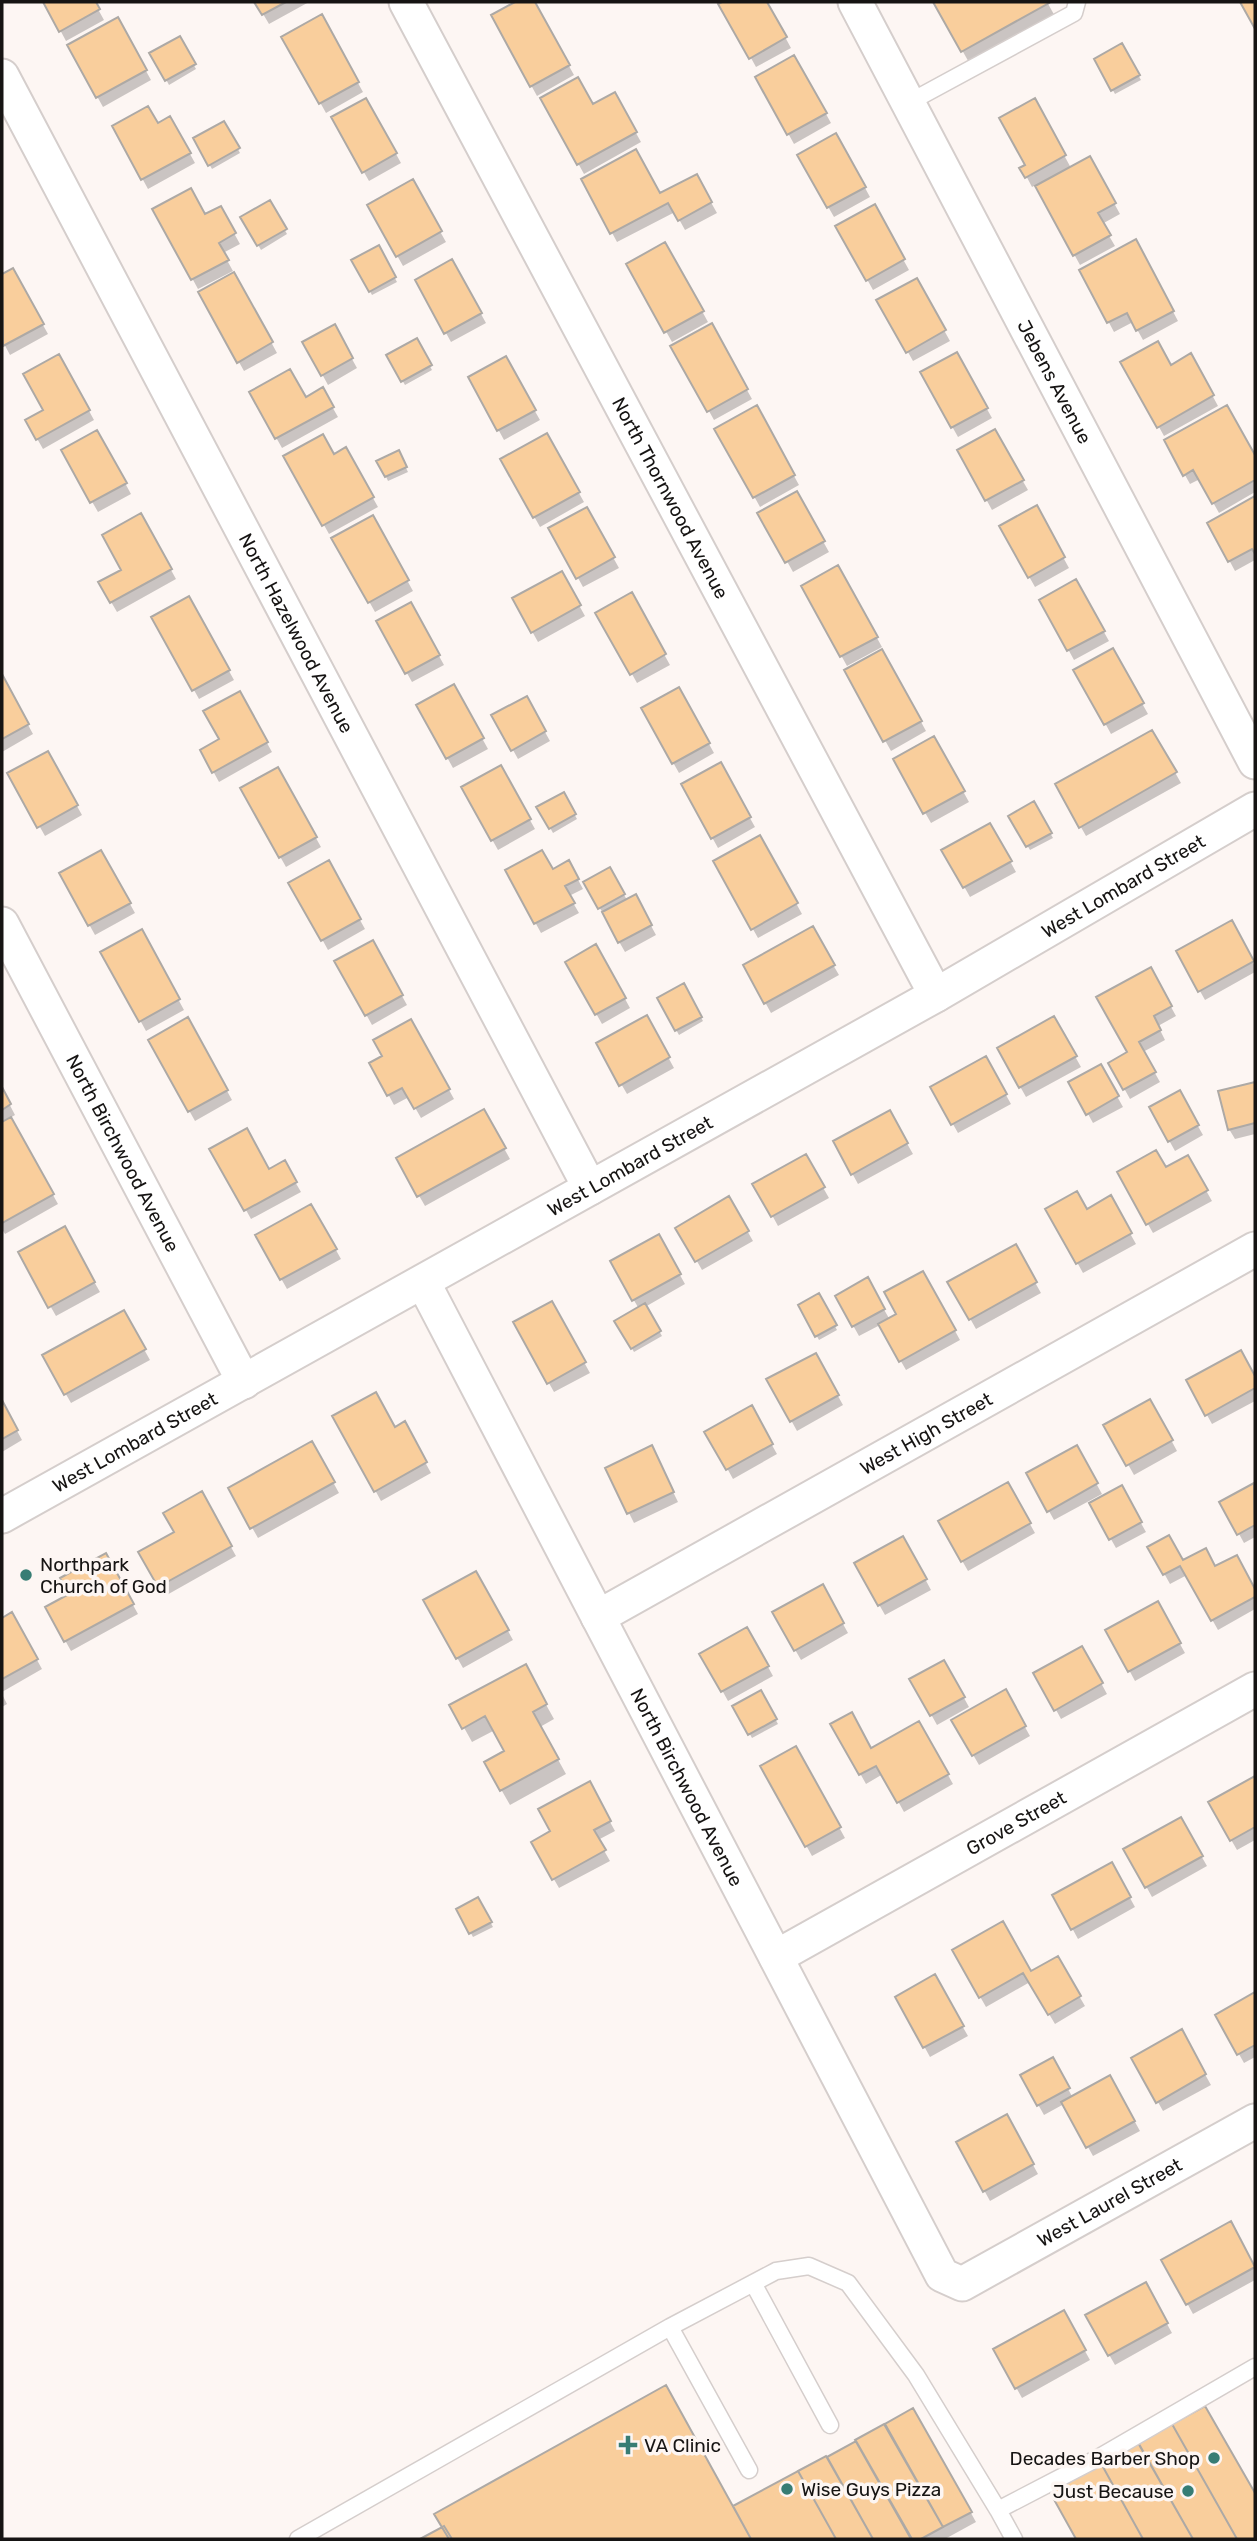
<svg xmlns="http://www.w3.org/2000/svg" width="1257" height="2541" font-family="Rubik,sans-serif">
  <rect width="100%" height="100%" fill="#fdf6f3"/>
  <path fill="#0003" d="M45 2H94L104 20 66 41Z
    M256 2H309L269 24Z
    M518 2H533L574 75 537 96 493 16Z
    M726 2H766L791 48 756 67 721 4Z
    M935 2H1047L1056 18 971 66Z
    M321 17 363 92 326 113 284 38Z
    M117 19 151 80 103 107 69 46Z
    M179 38 196 69 169 85 152 53Z
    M1122 46 1141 80 1115 94 1096 60Z
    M794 57 831 123 794 144 757 77Z
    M614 94 641 142 584 174 542 98 592 106Z
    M366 100 401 163 369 181 333 118Z
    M1034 100 1071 168 1089 158 1120 214 1102 224 1115 246 1080 265 1036 185 1032 187 1022 168 1027 165Z
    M170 118 195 163 148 189 114 127 157 125Z
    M224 123 240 153 212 169 195 139Z
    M836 135 870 197 834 217 799 156Z
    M696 176 717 213 685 230 675 212 617 242 583 179 660 196Z
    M412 182 446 242 403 266 369 206Z
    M269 202 287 234 261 250 243 218Z
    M874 207 909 270 873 290 838 227Z
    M220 208 240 244 223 253 233 271 198 289 155 210 205 216Z
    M665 244 708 322 672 342 628 264Z
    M378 247 397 282 372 295 353 261Z
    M1141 251 1178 321 1143 340 1133 322 1114 332 1081 270Z
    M452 262 486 323 451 342 417 281Z
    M12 270 48 334 10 355 2 340V276Z
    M234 274 277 353 244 371 200 293Z
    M916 280 950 341 913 361 879 301Z
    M711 326 752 399 714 420 673 347Z
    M334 327 357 368 328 385 305 343Z
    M416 340 432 370 405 385 388 356Z
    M956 354 992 418 958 437 922 373Z
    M59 356 94 420 43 449 27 421 45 411Z
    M1191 356 1218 406 1164 436 1123 362 1171 367Z
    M505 359 540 420 504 440 470 378Z
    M322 389 338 417 282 448 251 393 305 399Z
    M756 407 799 485 760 507 717 429Z
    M1227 407 1255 458V492L1219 513 1200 479 1190 484 1166 441Z
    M994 431 1028 490 992 510 959 450Z
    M97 432 131 494 98 512 63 451Z
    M546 435 584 502 540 527 502 459Z
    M346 450 378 507 329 534 286 457 333 456Z
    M398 452 408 472 388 481 379 461Z
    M796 493 829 552 793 572 760 513Z
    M1255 498V560L1235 571 1209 523Z
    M1036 508 1069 568 1035 587 1001 527Z
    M586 509 619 568 583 587 551 529Z
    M141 516 176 579 117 612 100 583 123 570Z
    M372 517 413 591 375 612 334 539Z
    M838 568 882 647 847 666 803 587Z
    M561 573 585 616 538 642 514 599Z
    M1075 581 1109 641 1074 660 1041 600Z
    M631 595 670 665 637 683 598 613Z
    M188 598 234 680 199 699 153 617Z
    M410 604 444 665 412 682 378 622Z
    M1112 650 1148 714 1111 734 1076 670Z
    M882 651 926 731 891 751 846 671Z
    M2 677 33 734 2 752Z
    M453 686 488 749 453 768 418 705Z
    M679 690 714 753 679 773 643 709Z
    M239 693 272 752 219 782 202 751 221 740Z
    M526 698 550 741 518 759 494 716Z
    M1152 732 1181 783 1086 836 1057 785Z
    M934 739 969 802 931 823 895 760Z
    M47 753 82 815 45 836 10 774Z
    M720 765 755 827 718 848 683 785Z
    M500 767 535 829 498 850 463 788Z
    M277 769 321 847 286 867 242 789Z
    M563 794 577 819 553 833 539 808Z
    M1033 804 1053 838 1030 850 1010 817Z
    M990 825 1016 872 970 897 944 851Z
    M760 838 802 914 758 938 715 862Z
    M101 852 135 913 95 935 61 874Z
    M328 863 365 929 328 950 291 883Z
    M569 863 583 889 569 896 579 913 541 933 507 871H552Z
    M609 869 627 900 635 896 656 935 625 952 585 882Z
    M1231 923 1255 966V972L1205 1000 1178 952Z
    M812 929 839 975 771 1013 745 966Z
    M141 931 184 1010 146 1031 103 953Z
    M372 942 407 1005 372 1025 337 962Z
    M596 946 630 1008 602 1024 567 962Z
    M1150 969 1176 1016 1158 1026 1165 1040 1143 1052 1160 1082 1130 1099 1110 1063 1130 1053Z
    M683 985 703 1021 679 1035 659 999Z
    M646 1017 674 1068 627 1094 598 1044Z
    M1054 1019 1081 1067 1026 1097 999 1049Z
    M188 1020 232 1100 195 1121 150 1041Z
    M411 1021 454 1099 421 1118 409 1097 394 1105 372 1064 384 1057Z
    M985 1058 1011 1104 958 1133 932 1087Z
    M1100 1066 1123 1107 1093 1123 1071 1083Z
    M1255 1084V1134L1235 1139 1229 1129 1220 1092Z
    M2 1090 15 1115 10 1118 58 1204 5 1234 2 1229Z
    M1179 1093 1203 1135 1175 1151 1151 1108Z
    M483 1111 510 1159 425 1206 398 1159Z
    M889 1112 913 1154 858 1184 835 1142Z
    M212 1149 269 1171 284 1163 301 1192 251 1219Z
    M805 1156 829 1198 778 1226 755 1184Z
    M1187 1157 1212 1201 1153 1233 1119 1173 1165 1170Z
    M1110 1198 1136 1244 1083 1273 1048 1210 1086 1211Z
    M729 1199 753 1241 702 1270 678 1228Z
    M311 1206 341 1259 287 1289 257 1236Z
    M64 1229 100 1292 56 1316 20 1253Z
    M658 1236 685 1284 645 1307 662 1336 634 1352 617 1322 639 1309 612 1262Z
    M1015 1247 1041 1293 976 1329 950 1283Z
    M923 1273 960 1340 906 1370 880 1325 859 1336 837 1297 867 1280 890 1320 899 1315Z
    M818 1295 837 1330 819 1340 800 1305Z
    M551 1303 590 1373 554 1392 515 1323Z
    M123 1312 150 1360 71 1403 44 1356Z
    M1240 1352 1255 1379V1401L1212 1424 1188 1381Z
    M815 1355 843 1405 797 1431 769 1380Z
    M1150 1401 1177 1451 1134 1475 1106 1425Z
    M2 1403 22 1440 2 1452Z
    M751 1408 777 1454 733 1479 707 1432Z
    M335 1417 394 1429 404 1424 431 1473 381 1501Z
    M312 1444 339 1493 258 1538 230 1489Z
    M1076 1447 1102 1494 1054 1520 1028 1474Z
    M656 1457 678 1502 634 1523 607 1469Z
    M1008 1485 1035 1533 968 1571 940 1522Z
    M1253 1485 1255 1489V1537L1244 1543 1222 1503Z
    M1121 1488 1146 1532 1116 1548 1091 1504Z
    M201 1494 236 1556 165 1596 140 1552 176 1533Z
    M903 1538 931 1590 885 1615 856 1564Z
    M1150 1548 1182 1563 1215 1568 1236 1557 1255 1592V1609L1218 1630 1187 1575 1170 1584Z
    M105 1555 138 1614 71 1651 47 1608 71 1594Z
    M476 1573 513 1640 463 1668 425 1601Z
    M822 1586 848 1633 801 1660 774 1613Z
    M1157 1603 1185 1653 1135 1681 1108 1631Z
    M12 1615 42 1669 2 1692V1620Z
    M747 1629 773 1676 728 1701 702 1654Z
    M1082 1648 1107 1694 1061 1719 1036 1673Z
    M944 1662 969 1707 937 1725 912 1680Z
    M525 1667 554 1719 540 1727 566 1774 510 1805 486 1763 506 1751 495 1730 472 1742 452 1706Z
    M760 1692 778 1724 752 1738 735 1707Z
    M1005 1692 1030 1736 979 1765 953 1720Z
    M2 1694 7 1704 2 1707Z
    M919 1723 953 1784 904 1812 883 1774 866 1784 833 1725 871 1750Z
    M795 1748 845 1838 812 1856 762 1766Z
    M1255 1778V1840L1237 1850 1210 1803Z
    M589 1784 615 1831 598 1840 610 1861 559 1888 533 1843 553 1832Z
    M1180 1819 1207 1866 1152 1897 1126 1850Z
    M1111 1864 1135 1907 1078 1939 1054 1895Z
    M478 1900 493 1927 473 1937 458 1910Z
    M954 1951 1031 1973 1057 1959 1085 2006 1055 2024 1030 1982 986 2007Z
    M934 1977 968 2036 930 2057 897 1997Z
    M1255 1994V2057L1244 2063 1217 2015Z
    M1181 2032 1211 2085 1163 2111 1133 2058Z
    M1052 2060 1073 2098 1110 2077 1140 2131 1093 2156 1064 2104 1044 2115 1022 2076Z
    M1006 2116 1038 2174 990 2201 958 2143Z
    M1231 2223 1255 2267V2280L1193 2314 1164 2261Z
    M1145 2284 1172 2333 1115 2365 1087 2316Z
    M1063 2312 1090 2360 1022 2398 995 2350Z
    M1205 2408 1255 2497V2539H1195L1187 2526 1184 2528 1191 2539H1078L1049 2488Z
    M913 2410 976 2522 945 2539H424L444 2528 733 2508Z"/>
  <path fill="#f9ce9c" stroke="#ada9a5" stroke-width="2" d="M43 2H96L100 9 59 32Z
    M254 2H286L262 15Z
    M515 2H535L570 65 530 87 491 15Z
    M722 2H767L787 37 749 59 718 4Z
    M933 2H1048L1049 3 961 52Z
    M1240 2H1255V29Z
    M322 14 359 82 319 104 281 37Z
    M118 17 147 70 96 98 67 45Z
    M180 36 196 64 165 81 149 53Z
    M1122 43 1140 75 1111 91 1094 59Z
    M794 55 827 113 787 135 755 77Z
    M578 77 593 104 615 92 637 132 577 165 540 98Z
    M366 98 397 153 362 173 331 117Z
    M1035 98 1066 155 1025 178 1019 168 1025 165 999 118Z
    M148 106 158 123 170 116 191 153 141 180 112 126Z
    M224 121 240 148 208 166 193 138Z
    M836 133 866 187 827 208 797 155Z
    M636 149 660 193 697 174 712 202 678 221 668 203 610 234 581 179Z
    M1090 156 1116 203 1098 213 1111 235 1073 256 1035 186Z
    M413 179 442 231 396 257 367 205Z
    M191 188 205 214 221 206 236 233 219 243 229 260 191 280 152 209Z
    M270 200 287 229 257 246 240 217Z
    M875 204 905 259 866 281 835 226Z
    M1136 239 1174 311 1136 331 1127 313 1107 323 1079 270Z
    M665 242 704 311 664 333 626 264Z
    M379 245 396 277 369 292 351 260Z
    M452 259 482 313 444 334 415 280Z
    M13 268 44 324 3 346 2 274Z
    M234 272 273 342 237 363 198 292Z
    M917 278 946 330 906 353 876 300Z
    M712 323 748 389 707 412 670 346Z
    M335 324 353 358 321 376 302 342Z
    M417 338 432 365 401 382 386 355Z
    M1158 341 1171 365 1191 353 1214 395 1157 428 1120 362Z
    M957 352 988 408 951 428 920 372Z
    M59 354 90 410 36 440 25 420 43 410 23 374Z
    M506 356 536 410 497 431 468 377Z
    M290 369 306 397 323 387 334 407 275 439 249 392Z
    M757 405 795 475 753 498 714 429Z
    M1227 405 1255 455V480L1212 504 1193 470 1183 476 1164 440Z
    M995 429 1024 480 985 501 957 450Z
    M97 430 127 483 90 503 61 450Z
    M547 433 580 492 533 518 500 459Z
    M323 434 334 454 346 447 374 497 322 526 283 456Z
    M399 450 407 467 385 477 376 461Z
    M797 491 825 541 785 563 757 513Z
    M1255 496V554L1252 549 1228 562 1207 523Z
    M1037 505 1065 557 1028 578 999 526Z
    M587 507 615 557 576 579 548 528Z
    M141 513 172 569 110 603 98 582 121 570 102 535Z
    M373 515 409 580 368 603 331 538Z
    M838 565 878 637 840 657 801 586Z
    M562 571 581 605 531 633 512 598Z
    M1076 579 1105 631 1067 651 1039 600Z
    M632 592 666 654 630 675 595 613Z
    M189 596 230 670 192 691 151 617Z
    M411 602 440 655 405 674 376 621Z
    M1113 648 1144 703 1104 725 1073 670Z
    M882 649 922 721 883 742 844 670Z
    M2 674 29 724 2 739Z
    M454 684 484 738 446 759 416 705Z
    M679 687 710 743 672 764 641 708Z
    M240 691 268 742 212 773 200 750 219 739 203 711Z
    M527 696 546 731 511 751 491 715Z
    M1152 730 1177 772 1079 828 1055 784Z
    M934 736 965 791 923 814 893 759Z
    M48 751 78 805 37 828 7 773Z
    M721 762 751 817 711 839 681 784Z
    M501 765 531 819 491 841 461 787Z
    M278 767 317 837 279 858 240 788Z
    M564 792 576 814 549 829 536 807Z
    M1034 801 1052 833 1026 847 1008 816Z
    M990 823 1012 861 963 888 941 850Z
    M760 835 798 903 751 930 713 861Z
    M101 850 131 903 88 926 59 873Z
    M542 850 553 869 569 860 579 879 565 886 575 903 534 924 505 870Z
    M329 860 361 919 321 941 288 883Z
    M610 867 625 894 598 909 583 882Z
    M636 894 652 925 618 943 602 912Z
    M1232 920 1254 961 1198 992 1176 951Z
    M813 926 835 965 764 1004 743 965Z
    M142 929 180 999 139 1022 100 952Z
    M373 940 403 995 365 1016 334 961Z
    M596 944 626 998 595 1015 565 962Z
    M1151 967 1172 1006 1154 1016 1161 1030 1139 1042 1156 1072 1123 1090 1108 1063 1127 1052 1096 997Z
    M684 983 702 1017 675 1031 657 998Z
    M647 1015 670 1057 619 1086 596 1043Z
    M1054 1016 1077 1056 1019 1088 997 1048Z
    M188 1017 228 1090 188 1112 148 1040Z
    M411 1019 450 1089 414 1109 402 1088 387 1096 369 1063 382 1056 373 1040Z
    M986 1056 1007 1094 951 1125 930 1087Z
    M1101 1064 1119 1096 1086 1115 1068 1082Z
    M1255 1082V1123L1228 1130 1218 1091Z
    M2 1087 11 1104 2 1110Z
    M1180 1090 1199 1125 1168 1142 1149 1107Z
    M484 1109 506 1148 417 1197 396 1158Z
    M890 1110 908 1143 851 1175 833 1141Z
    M11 1117 54 1194 2 1223V1122Z
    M247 1128 269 1169 285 1160 297 1182 244 1211 209 1149Z
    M1156 1150 1166 1167 1188 1155 1208 1190 1146 1225 1117 1172Z
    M806 1154 825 1187 771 1217 752 1184Z
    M1077 1191 1087 1209 1111 1195 1132 1233 1076 1264 1045 1209Z
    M729 1196 749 1231 695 1262 675 1228Z
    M311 1204 337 1249 280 1280 255 1235Z
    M65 1226 95 1282 48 1308 18 1252Z
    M659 1234 681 1274 632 1301 610 1261Z
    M1016 1244 1037 1282 969 1320 947 1282Z
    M923 1271 956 1330 899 1362 878 1324 896 1314 884 1292Z
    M868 1277 885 1309 852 1327 835 1296Z
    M819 1293 837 1325 815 1337 798 1305Z
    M552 1301 586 1362 547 1384 513 1322Z
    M645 1303 661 1331 631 1349 614 1321Z
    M124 1310 146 1349 64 1395 42 1355Z
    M1241 1350 1255 1376V1388L1205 1416 1186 1380Z
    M816 1353 839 1395 790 1422 766 1379Z
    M376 1392 395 1427 405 1421 427 1462 374 1492 332 1416Z
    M1150 1399 1173 1440 1126 1466 1103 1425Z
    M2 1400 18 1430 2 1439Z
    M752 1405 773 1444 726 1470 704 1432Z
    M312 1441 335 1482 250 1529 228 1488Z
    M652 1445 674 1492 627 1514 605 1468Z
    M1077 1445 1098 1483 1047 1512 1026 1473Z
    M1008 1482 1031 1523 961 1562 938 1521Z
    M1254 1483 1255 1525 1237 1535 1219 1502Z
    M1122 1485 1142 1522 1109 1540 1089 1503Z
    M202 1491 232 1546 158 1587 138 1552 174 1532 163 1513Z
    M1169 1535 1183 1560 1206 1548 1215 1566 1237 1555 1255 1589V1597L1211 1621 1180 1566 1163 1575 1147 1547Z
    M903 1536 927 1579 878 1606 854 1563Z
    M106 1553 134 1604 64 1642 45 1607 69 1594 60 1578Z
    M476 1571 509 1630 456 1659 423 1600Z
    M823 1584 844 1623 794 1651 772 1612Z
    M1158 1601 1181 1643 1128 1672 1105 1630Z
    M12 1612 38 1659 2 1679V1618Z
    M747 1627 769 1666 721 1692 699 1654Z
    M1082 1646 1103 1683 1054 1711 1033 1673Z
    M944 1660 965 1697 930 1716 909 1679Z
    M526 1664 547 1704 533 1712 559 1759 500 1791 484 1762 504 1751 485 1716 462 1729 449 1705Z
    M1006 1689 1026 1726 972 1756 951 1720Z
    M761 1690 777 1719 748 1735 732 1706Z
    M852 1712 871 1748 919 1721 949 1774 897 1803 876 1766 859 1775 830 1724Z
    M796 1746 841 1827 805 1847 760 1766Z
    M1255 1776V1827L1230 1841 1208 1802Z
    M590 1781 611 1821 594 1830 606 1850 552 1880 531 1842 550 1831 538 1809Z
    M1181 1817 1203 1856 1145 1888 1123 1849Z
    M1112 1862 1131 1897 1071 1930 1052 1895Z
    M478 1897 492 1922 469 1934 456 1909Z
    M1003 1921 1031 1971 1058 1956 1081 1996 1048 2015 1023 1973 979 1998 952 1950Z
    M935 1974 964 2026 923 2048 895 1997Z
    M1255 1992V2045L1237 2055 1215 2015Z
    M1182 2029 1206 2074 1156 2103 1131 2058Z
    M1053 2057 1070 2088 1037 2106 1020 2075Z
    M1110 2075 1135 2121 1086 2148 1061 2102Z
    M1007 2114 1034 2164 983 2192 956 2142Z
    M1231 2221 1255 2267 1186 2305 1161 2260Z
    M1146 2282 1168 2323 1108 2356 1085 2315Z
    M1064 2310 1086 2350 1015 2389 993 2349Z
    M666 2385 751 2539H449L434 2514Z
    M1205 2406 1255 2493V2539H1237L1172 2424Z
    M913 2408 972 2512 943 2527 885 2424Z
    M884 2424 943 2527 921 2539H911L855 2440Z
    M1172 2424 1237 2539H1193L1138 2443Z
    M1135 2437 1193 2539H1143L1098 2458Z
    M856 2441 912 2539H873L827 2457Z
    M826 2456 873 2539H836L798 2471Z
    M1098 2458 1143 2539H1076L1047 2487Z
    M798 2471 836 2539H751L733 2506Z
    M444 2526 452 2539H420Z"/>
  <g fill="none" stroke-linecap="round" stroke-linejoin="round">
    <defs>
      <path id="lane" d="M908 103 1074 13 1077 2
        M753 2283 830 2425
        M670 2327 749 2470
        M998 2510 1014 2539
        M298 2539 670 2327 776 2271 809 2266 848 2283 916 2375 998 2510 1098 2458 1255 2367"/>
      <g id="street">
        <path id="s1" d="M406 2 936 995"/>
        <path id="s2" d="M855 2 1255 762"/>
        <path id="s3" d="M2 76 590 1188"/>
        <path id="s4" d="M2 924 244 1382"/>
        <path id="s5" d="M423 1282 942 2275 962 2284 1255 2121"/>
        <path id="s6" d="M2 1516 936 995 1255 809"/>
        <path id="s7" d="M598 1617 1255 1249"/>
        <path id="s8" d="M776 1957 1255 1689"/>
      </g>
    </defs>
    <use href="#lane" stroke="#d5cecc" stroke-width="19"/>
    <use href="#street" stroke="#d5cecc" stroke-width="37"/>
    <use href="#lane" stroke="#fff" stroke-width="16"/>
    <use href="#street" stroke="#fff" stroke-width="33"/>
  </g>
  <g fill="#377d74" stroke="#fdf6f3" stroke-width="2.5">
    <circle cx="26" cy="1575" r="7"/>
    <path d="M624.5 2434.5h7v7h7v7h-7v7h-7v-7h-7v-7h7z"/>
    <circle cx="1214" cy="2458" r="7"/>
    <circle cx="787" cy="2489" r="7"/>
    <circle cx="1188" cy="2491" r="7"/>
  </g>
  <g text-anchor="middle" stroke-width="7" stroke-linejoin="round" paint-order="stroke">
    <g font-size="19" fill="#161413" stroke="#fdf6f3">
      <text dy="7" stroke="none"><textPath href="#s2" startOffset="429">Jebens Avenue</textPath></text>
      <text dy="7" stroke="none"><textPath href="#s1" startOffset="562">North Thornwood Avenue</textPath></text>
      <text dy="7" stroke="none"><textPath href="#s3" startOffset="630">North Hazelwood Avenue</textPath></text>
      <text dy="7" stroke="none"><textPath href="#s6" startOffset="1286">West Lombard Street</textPath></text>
      <text dy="7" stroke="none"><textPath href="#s4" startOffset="259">North Birchwood Avenue</textPath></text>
      <text dy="7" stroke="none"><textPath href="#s6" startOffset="719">West Lombard Street</textPath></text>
      <text dy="7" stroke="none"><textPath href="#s7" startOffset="376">West High Street</textPath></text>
      <text dy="7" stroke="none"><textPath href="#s6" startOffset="152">West Lombard Street</textPath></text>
      <text dy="7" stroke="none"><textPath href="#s5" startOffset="570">North Birchwood Avenue</textPath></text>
      <text dy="7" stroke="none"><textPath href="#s8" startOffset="275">Grove Street</textPath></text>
      <text dy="7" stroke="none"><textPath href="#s5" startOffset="1311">West Laurel Street</textPath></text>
    </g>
    <g font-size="19" fill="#161413" stroke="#fdf6f3" text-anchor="start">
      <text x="40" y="1571">Northpark<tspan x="40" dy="22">Church of God</tspan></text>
      <text x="644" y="2452">VA Clinic</text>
      <text x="1200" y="2465" text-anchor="end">Decades Barber Shop</text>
      <text x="801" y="2496">Wise Guys Pizza</text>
      <text x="1174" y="2498" text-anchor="end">Just Because</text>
    </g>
  </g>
  <rect width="1257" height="2541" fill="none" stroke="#161413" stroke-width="7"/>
</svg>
